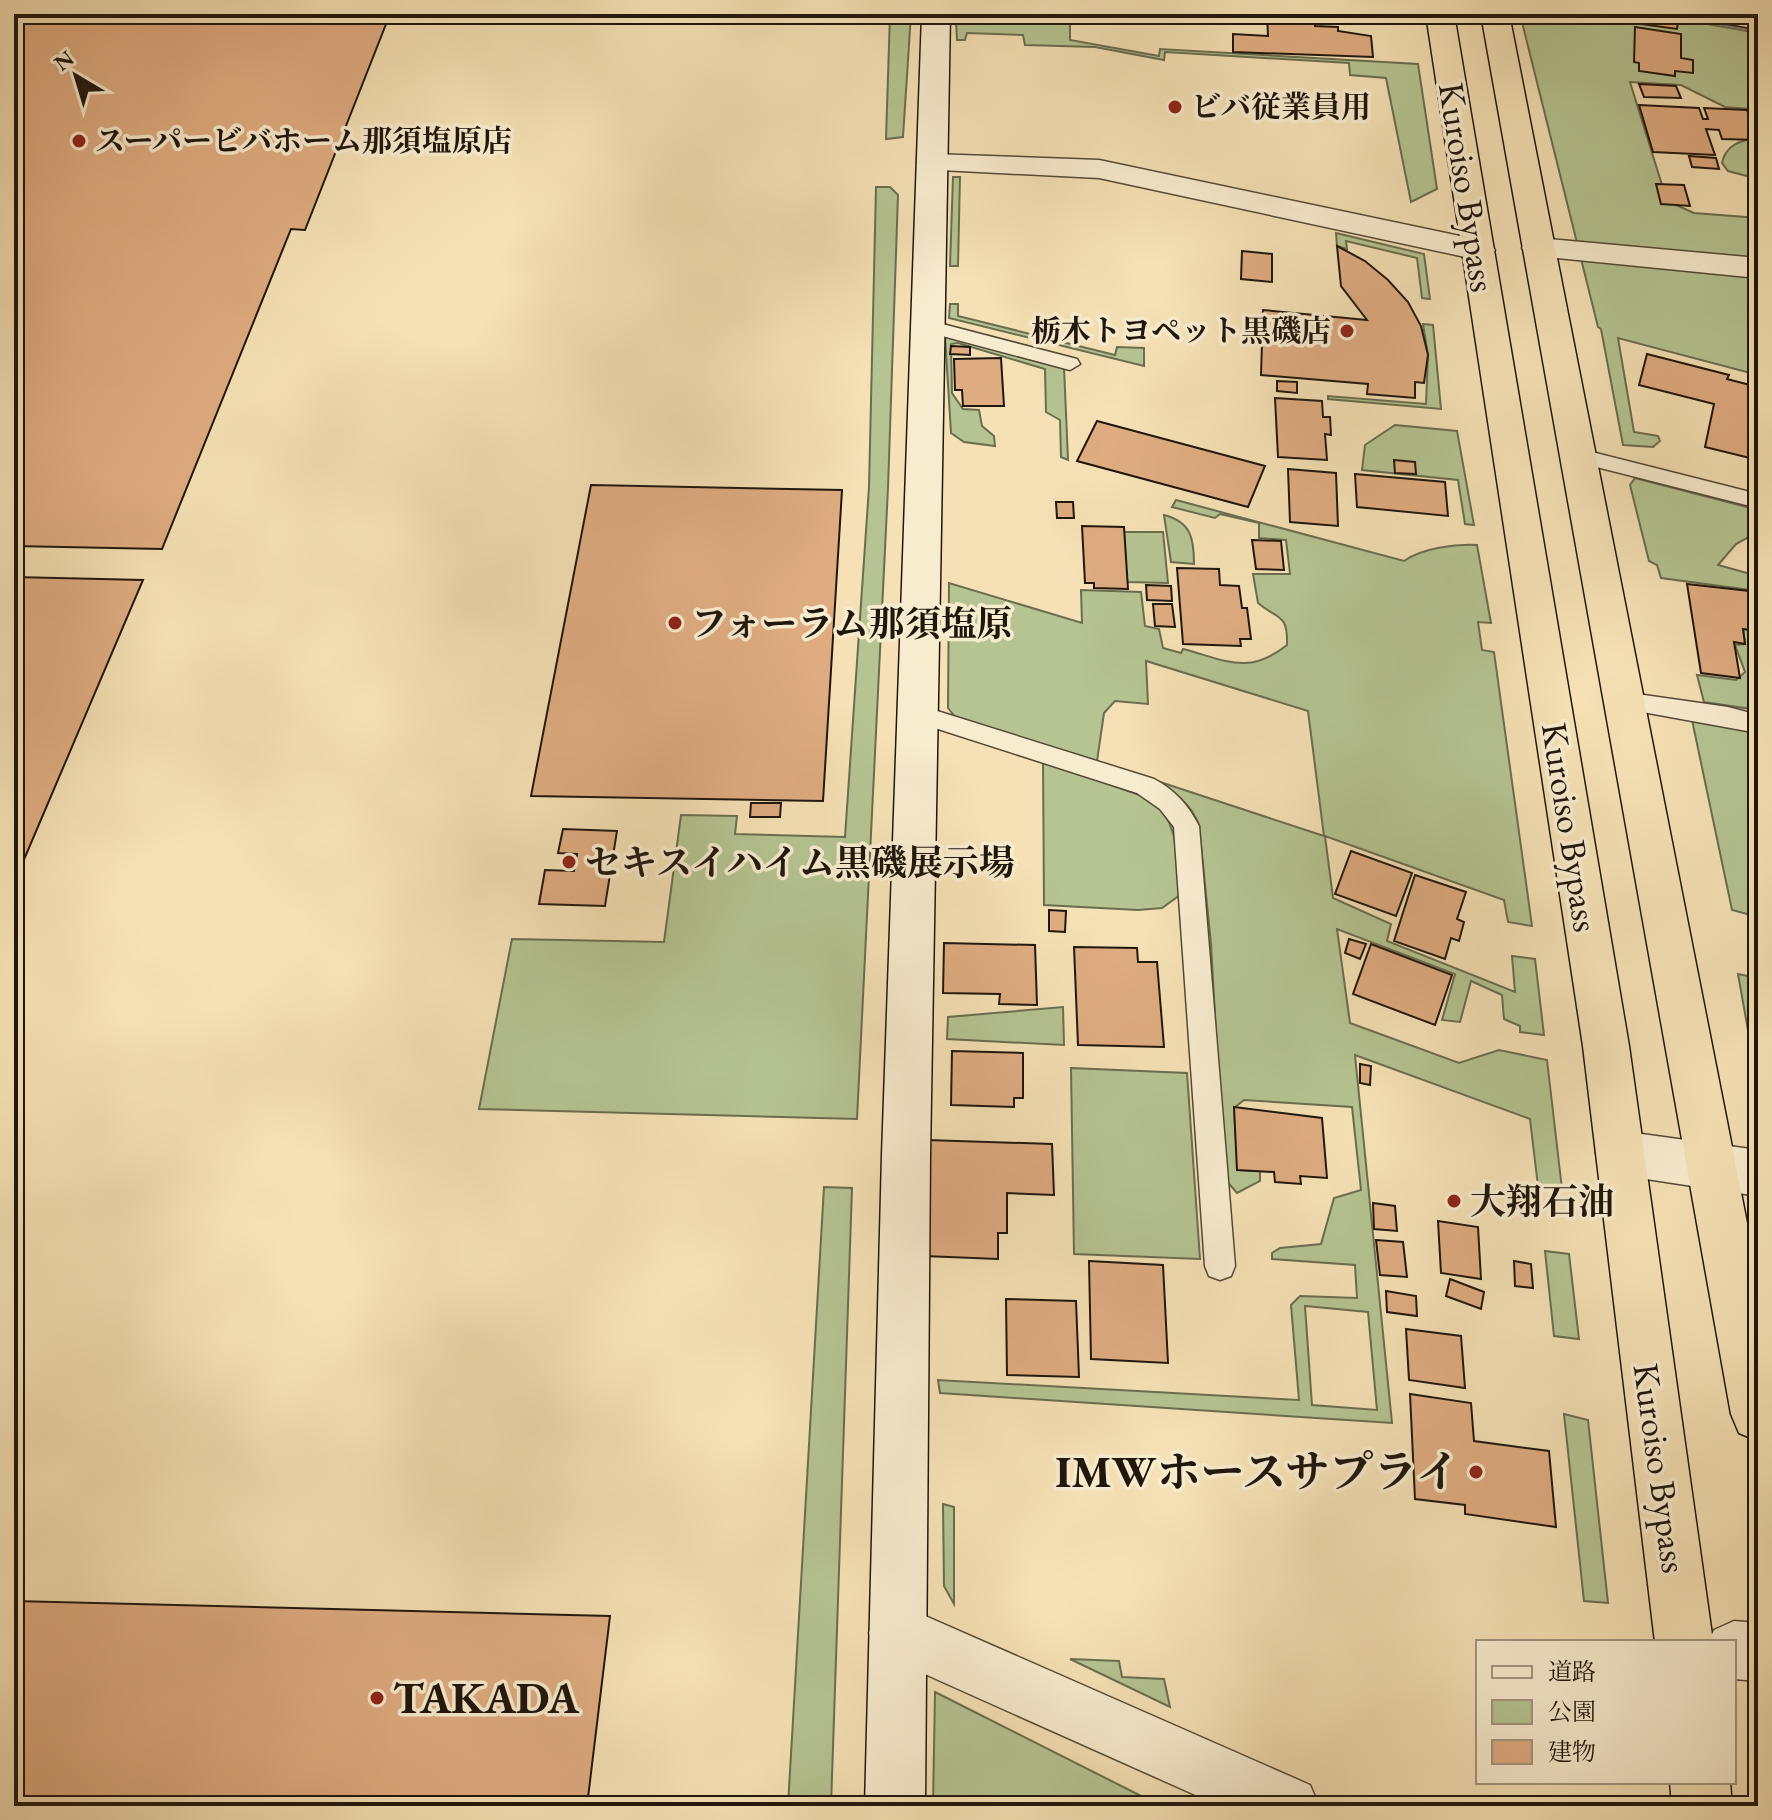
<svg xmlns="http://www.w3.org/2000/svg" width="1772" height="1820" font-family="'EB Garamond','Noto Serif JP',serif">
  <rect width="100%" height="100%" fill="#f5e1b5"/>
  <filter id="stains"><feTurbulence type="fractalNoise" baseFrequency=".0025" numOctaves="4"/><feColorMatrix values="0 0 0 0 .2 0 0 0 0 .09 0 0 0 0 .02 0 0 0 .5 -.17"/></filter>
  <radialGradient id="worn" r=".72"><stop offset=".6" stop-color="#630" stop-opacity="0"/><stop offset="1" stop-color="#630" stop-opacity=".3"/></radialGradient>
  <path fill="#b5c492" stroke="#6a6d50" stroke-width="2" fill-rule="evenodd" d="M890 14H911L903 137 886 139Z
    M969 14H1070V40L1159 56 1160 49 1418 64 1437 189 1411 202 1386 78 1350 75 1349 63 1165 52 1164 60 1095 47 1025 45 1023 35 967 33 965 40H957L956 20 968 22Z
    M1520 14H1651L1758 33V133L1748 109 1725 107 1681 85 1630 82 1667 201 1694 213 1758 218V375L1618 338 1634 432 1658 436 1660 441 1653 447 1623 445 1601 329 1598 327Z
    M1758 137V179L1728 171 1722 163C1726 144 1741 141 1758 137Z
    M953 177H960L958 266H950Z
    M876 187H890L898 195 888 488 857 1119 479 1109 512 939 664 942 681 815 737 816 735 834 845 837 869 487Z
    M1336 233 1424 254 1430 299 1422 298 1417 258 1346 241 1347 249 1337 246Z
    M950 304H958V316L1115 355 1117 347 1144 348V366L949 318Z
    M1423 324 1433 325 1441 409 1328 399V396L1426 404 1428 355Z
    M945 336 1064 367 1068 460 1061 457 1060 420 1046 412 1045 369 958 343 951 344 952 393 963 409 979 410 982 426 994 436 995 446 964 442 951 433Z
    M1395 425 1457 431 1474 525 1465 524 1458 480 1362 470 1365 445Z
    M1635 478 1758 510V532L1736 544 1718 565 1758 576V591L1661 578 1657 565 1649 561 1630 485Z
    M1176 500 1404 561C1422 548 1455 544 1477 545L1491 623 1478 622 1482 650 1494 652 1532 926 1508 922 1504 900 1325 836 1333 898 1391 924 1387 941 1515 992 1512 956 1535 959 1544 1035 1520 1032V1026L1504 1019 1502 995 1471 981 1460 1022 1442 1020 1455 974 1337 929 1350 1023 1459 1063 1499 1050 1547 1060 1562 1189 1538 1186 1530 1119 1355 1055 1392 1423 940 1393 938 1380 1299 1400 1291 1305 1300 1296 1357 1298 1355 1265 1272 1259V1253L1280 1248 1321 1244 1334 1198 1361 1190 1352 1107 1244 1100 1234 1108 1238 1170 1260 1171V1181L1237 1193 1224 1178 1211 944 1199 825C1190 801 1173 792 1151 779L1324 836 1308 711 1146 661 1148 704 1115 701 1104 713 1097 761 956 718 948 708 949 583 1082 623 1081 590 1141 592 1145 626 1159 629 1163 648 1181 653 1183 649C1226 660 1248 676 1287 645 1288 613 1278 620 1258 603L1253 574H1290L1286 540 1259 538V523L1220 514 1215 518 1172 507ZM1305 1306 1368 1312 1377 1410 1312 1405Z
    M1164 515C1191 522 1194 538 1194 564L1171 562Z
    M1124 532H1163L1168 583 1127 582Z
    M1743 629 1758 631V710L1704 702 1697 675 1736 680 1745 672 1735 645 1745 644Z
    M1692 720 1758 733V917L1732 910Z
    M1043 761 1151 799C1181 824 1176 859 1180 895L1162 908 1138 910 1044 905Z
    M1738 974 1753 977 1758 1004V1087Z
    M1063 1007 1064 1045 947 1039 948 1017Z
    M1071 1068 1187 1073 1200 1259 1074 1254Z
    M824 1187 852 1188 831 1806H788Z
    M1545 1251 1569 1254 1579 1339 1554 1336Z
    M1564 1414 1588 1420 1608 1603 1584 1601Z
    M943 1504 954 1507V1604L944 1586Z
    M1070 1659 1119 1661 1122 1677 1164 1679 1170 1707Z
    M935 1692 1161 1806H933Z"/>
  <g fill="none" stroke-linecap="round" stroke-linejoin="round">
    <path fill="#6c7972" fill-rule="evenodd" d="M1664 14H1684L1758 26V32L1668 17Z"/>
  </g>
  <path fill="#dfac81" stroke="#1f160d" stroke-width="2" d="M14 14H390L305 230 291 229 162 549 14 546Z
    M1267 15 1315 18V26L1338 27V31L1371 36 1373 57 1233 52V34L1268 36Z
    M1641 16 1678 22 1677 29 1640 24Z
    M1635 27 1681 34V58L1693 60V73L1675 71V76L1639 71V63L1634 62Z
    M1639 84 1676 86 1681 98 1644 97Z
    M1639 105 1699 108 1703 119H1708L1704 108 1747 110 1758 140 1722 139 1719 130 1706 129 1715 155 1653 152Z
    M1689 156 1716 158 1719 169 1692 167Z
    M1656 184 1684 185 1690 206 1661 204Z
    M1337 246 1365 261 1388 280 1408 302 1421 326 1428 355 1424 383 1415 382V398L1367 394 1368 384 1261 375 1263 310 1367 320 1341 286Z
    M1242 251 1272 254V282L1241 279Z
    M951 346 970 347V355L950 354Z
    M1647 354 1729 375 1727 379 1758 387V460L1705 447 1714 404 1639 385Z
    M1001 358 1004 406H963L962 390H955L954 359Z
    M1277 381 1297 382V393L1277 391Z
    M1275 398 1322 401 1323 417H1330L1331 435 1325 434 1327 460 1278 457Z
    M1097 421 1265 466 1248 507 1077 461Z
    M1394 460 1415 462 1416 474 1395 473Z
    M1288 469 1336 473 1338 526 1290 522Z
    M1355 474 1445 482 1448 516 1357 507Z
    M591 485 842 490 823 801 531 796Z
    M1056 502H1073L1074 518H1057Z
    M1082 526 1124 527 1128 589 1094 588V583H1085Z
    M1252 540 1281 541 1284 570 1256 569Z
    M1177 568 1219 569 1220 585 1239 586 1242 608H1247L1251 639H1240L1241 646 1183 644Z
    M14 577 143 580 14 883Z
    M1687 584 1758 592V631L1743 629 1745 644 1734 642 1740 678 1701 673Z
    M1146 585 1171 586 1172 601 1147 600Z
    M1153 604H1172L1175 627 1155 626Z
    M751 803H781L780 817H750Z
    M563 829 617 831 605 906 539 904 545 870 574 871 577 854 558 853Z
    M1351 851 1412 873 1396 916 1335 894Z
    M1415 875 1466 892 1457 919 1464 922 1459 941 1451 938 1445 959 1394 941Z
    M1049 910 1066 911 1065 932 1049 931Z
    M1349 939 1366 944 1360 959 1345 953Z
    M944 943 1035 945 1037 1005 999 1004 1000 994 943 993Z
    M1371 944 1452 975 1435 1025 1353 994Z
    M1074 947 1137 948 1138 962H1157L1164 1047 1078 1045Z
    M952 1051 1023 1053V1098H1014V1107L951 1105Z
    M1360 1064 1371 1066 1370 1085 1360 1083Z
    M1234 1107 1322 1118 1327 1178 1300 1176 1301 1184 1275 1182 1274 1172 1237 1170Z
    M927 1140 1052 1144 1054 1195 1007 1193V1233H998V1259L924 1256Z
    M1373 1203 1395 1206 1397 1231 1374 1229Z
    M1438 1221 1478 1227 1481 1279 1441 1273Z
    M1376 1240 1403 1242 1407 1277 1380 1275Z
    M1089 1261 1163 1265 1168 1363 1091 1359Z
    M1514 1261 1531 1264 1533 1288 1515 1286Z
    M1450 1279 1484 1292 1481 1309 1446 1296Z
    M1386 1291 1416 1296 1417 1316 1387 1312Z
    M1006 1299 1076 1301 1079 1377 1007 1375Z
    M1406 1329 1461 1336 1465 1388 1409 1380Z
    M1410 1394 1471 1403 1474 1441 1549 1451 1556 1527 1465 1514V1505L1415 1499Z
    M14 1601 610 1616 587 1806H14Z"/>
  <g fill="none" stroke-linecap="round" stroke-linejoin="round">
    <defs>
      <path id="lane" d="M927 320 1077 359 1080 364 1070 370 920 330 917 326Z
        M1576 448 1758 494V508L1569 460 1565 455 1569 450Z
        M1623 692 1728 707 1758 715V733L1615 707 1611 701 1615 695Z
        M918 705 1154 779C1175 790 1188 805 1199 826L1235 1266 1231 1276 1220 1280 1209 1276 1205 1266 1174 827 1160 809 1137 793 910 720 906 714 910 708Z"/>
      <path id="street" d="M932 154 1099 160 1479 240 1490 243 1495 250 1490 257 1479 260 1099 178 921 169 917 163 921 157Z
        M1538 238 1758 258V278L1527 255 1522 248 1527 241Z
        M1620 1131 1758 1150V1196L1620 1175 1603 1169 1596 1153 1603 1137Z
        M898 1604 1310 1785 1319 1806H1220L878 1653 869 1633 878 1613Z
        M1734 1621 1758 1623V1681L1734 1679V1642H1708L1714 1630Z"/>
      <path id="secondary" d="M922 14H950L930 1155 925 1806H865L882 1155Z
        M1704 14H1758V29L1708 20Z"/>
      <path id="highway" d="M1426 14H1454L1629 1046 1713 1642H1655L1583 1046Z
        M1481 14H1509L1758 1279V1441L1739 1433 1731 1414Z
        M1670 1782H1730L1732 1806H1672Z"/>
    </defs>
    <use href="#lane" stroke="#544937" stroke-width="3"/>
    <use href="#street" stroke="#544937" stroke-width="3"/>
    <use href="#secondary" stroke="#1f160d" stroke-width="3"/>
    <use href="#highway" stroke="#1f160d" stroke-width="3"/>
    <use href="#lane" fill="#f8eccf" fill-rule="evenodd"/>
    <use href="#street" fill="#f8eccf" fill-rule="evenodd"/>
    <use href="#secondary" fill="#f8eccf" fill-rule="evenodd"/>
    <use href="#highway" fill="#f5e1b5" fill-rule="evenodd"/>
  </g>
  <g fill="#8f2418" stroke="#f8eccf" stroke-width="3">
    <circle cx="1175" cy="107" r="8"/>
    <circle cx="79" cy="141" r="8"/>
    <circle cx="1347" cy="331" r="8"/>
    <circle cx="675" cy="623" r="8"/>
    <circle cx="569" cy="862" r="8"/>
    <circle cx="1454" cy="1201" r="8"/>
    <circle cx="1476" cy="1472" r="8"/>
    <circle cx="377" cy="1698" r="8"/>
  </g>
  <g text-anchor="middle" stroke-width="7" stroke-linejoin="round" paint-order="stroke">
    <g font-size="30" font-weight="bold" fill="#1f160d" stroke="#f8eccf" text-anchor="start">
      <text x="1191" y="117">ビバ従業員用</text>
      <text x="95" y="151">スーパービバホーム那須塩原店</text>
      <text x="1331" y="341" text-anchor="end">栃木トヨペット黒磯店</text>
    </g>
    <g font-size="36" fill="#1f160d" stroke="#f8eccf">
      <text transform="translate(1468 187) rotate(81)" y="13">Kuroiso Bypass</text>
      <text transform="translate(1571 827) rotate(81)" y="13">Kuroiso Bypass</text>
      <text transform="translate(1661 1468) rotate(82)" y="13">Kuroiso Bypass</text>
    </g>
    <g font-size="36" font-weight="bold" fill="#1f160d" stroke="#f8eccf" text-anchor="start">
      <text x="691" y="636">フォーラム那須塩原</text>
      <text x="585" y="875">セキスイハイム黒磯展示場</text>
      <text x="1470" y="1214">大翔石油</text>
    </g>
    <g font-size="44" font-weight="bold" fill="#1f160d" stroke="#f8eccf" text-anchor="end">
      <text x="1460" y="1487">IMWホースサプライ</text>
      <text x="393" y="1713" text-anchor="start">TAKADA</text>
    </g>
  </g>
  <rect width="1772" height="1820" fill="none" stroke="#f5e1b5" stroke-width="48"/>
  <rect x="16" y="16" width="1740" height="1788" fill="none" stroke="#1f160d" stroke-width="4"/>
  <rect x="24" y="24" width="1724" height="1772" fill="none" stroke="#1f160d" stroke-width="2"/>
  <rect x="1476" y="1640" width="260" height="144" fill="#f8eccf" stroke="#a19681" stroke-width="2"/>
  <rect x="1492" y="1666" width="40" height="12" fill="#f8eccf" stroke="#a19681" stroke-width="2"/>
  <text x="1548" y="1680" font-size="24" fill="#1f160d">道路</text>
  <rect x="1492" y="1700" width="40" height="24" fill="#b5c492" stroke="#a19681" stroke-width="2"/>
  <text x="1548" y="1720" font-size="24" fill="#1f160d">公園</text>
  <rect x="1492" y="1740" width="40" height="24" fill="#dfac81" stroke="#a19681" stroke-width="2"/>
  <text x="1548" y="1760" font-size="24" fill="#1f160d">建物</text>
  <g transform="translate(76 76) rotate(322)" stroke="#f8eccf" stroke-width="6" paint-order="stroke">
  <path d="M0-6L14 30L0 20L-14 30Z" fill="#1f160d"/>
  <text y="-12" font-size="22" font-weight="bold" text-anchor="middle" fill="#1f160d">N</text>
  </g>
  <rect width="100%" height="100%" filter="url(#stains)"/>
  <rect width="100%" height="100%" fill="url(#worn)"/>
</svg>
